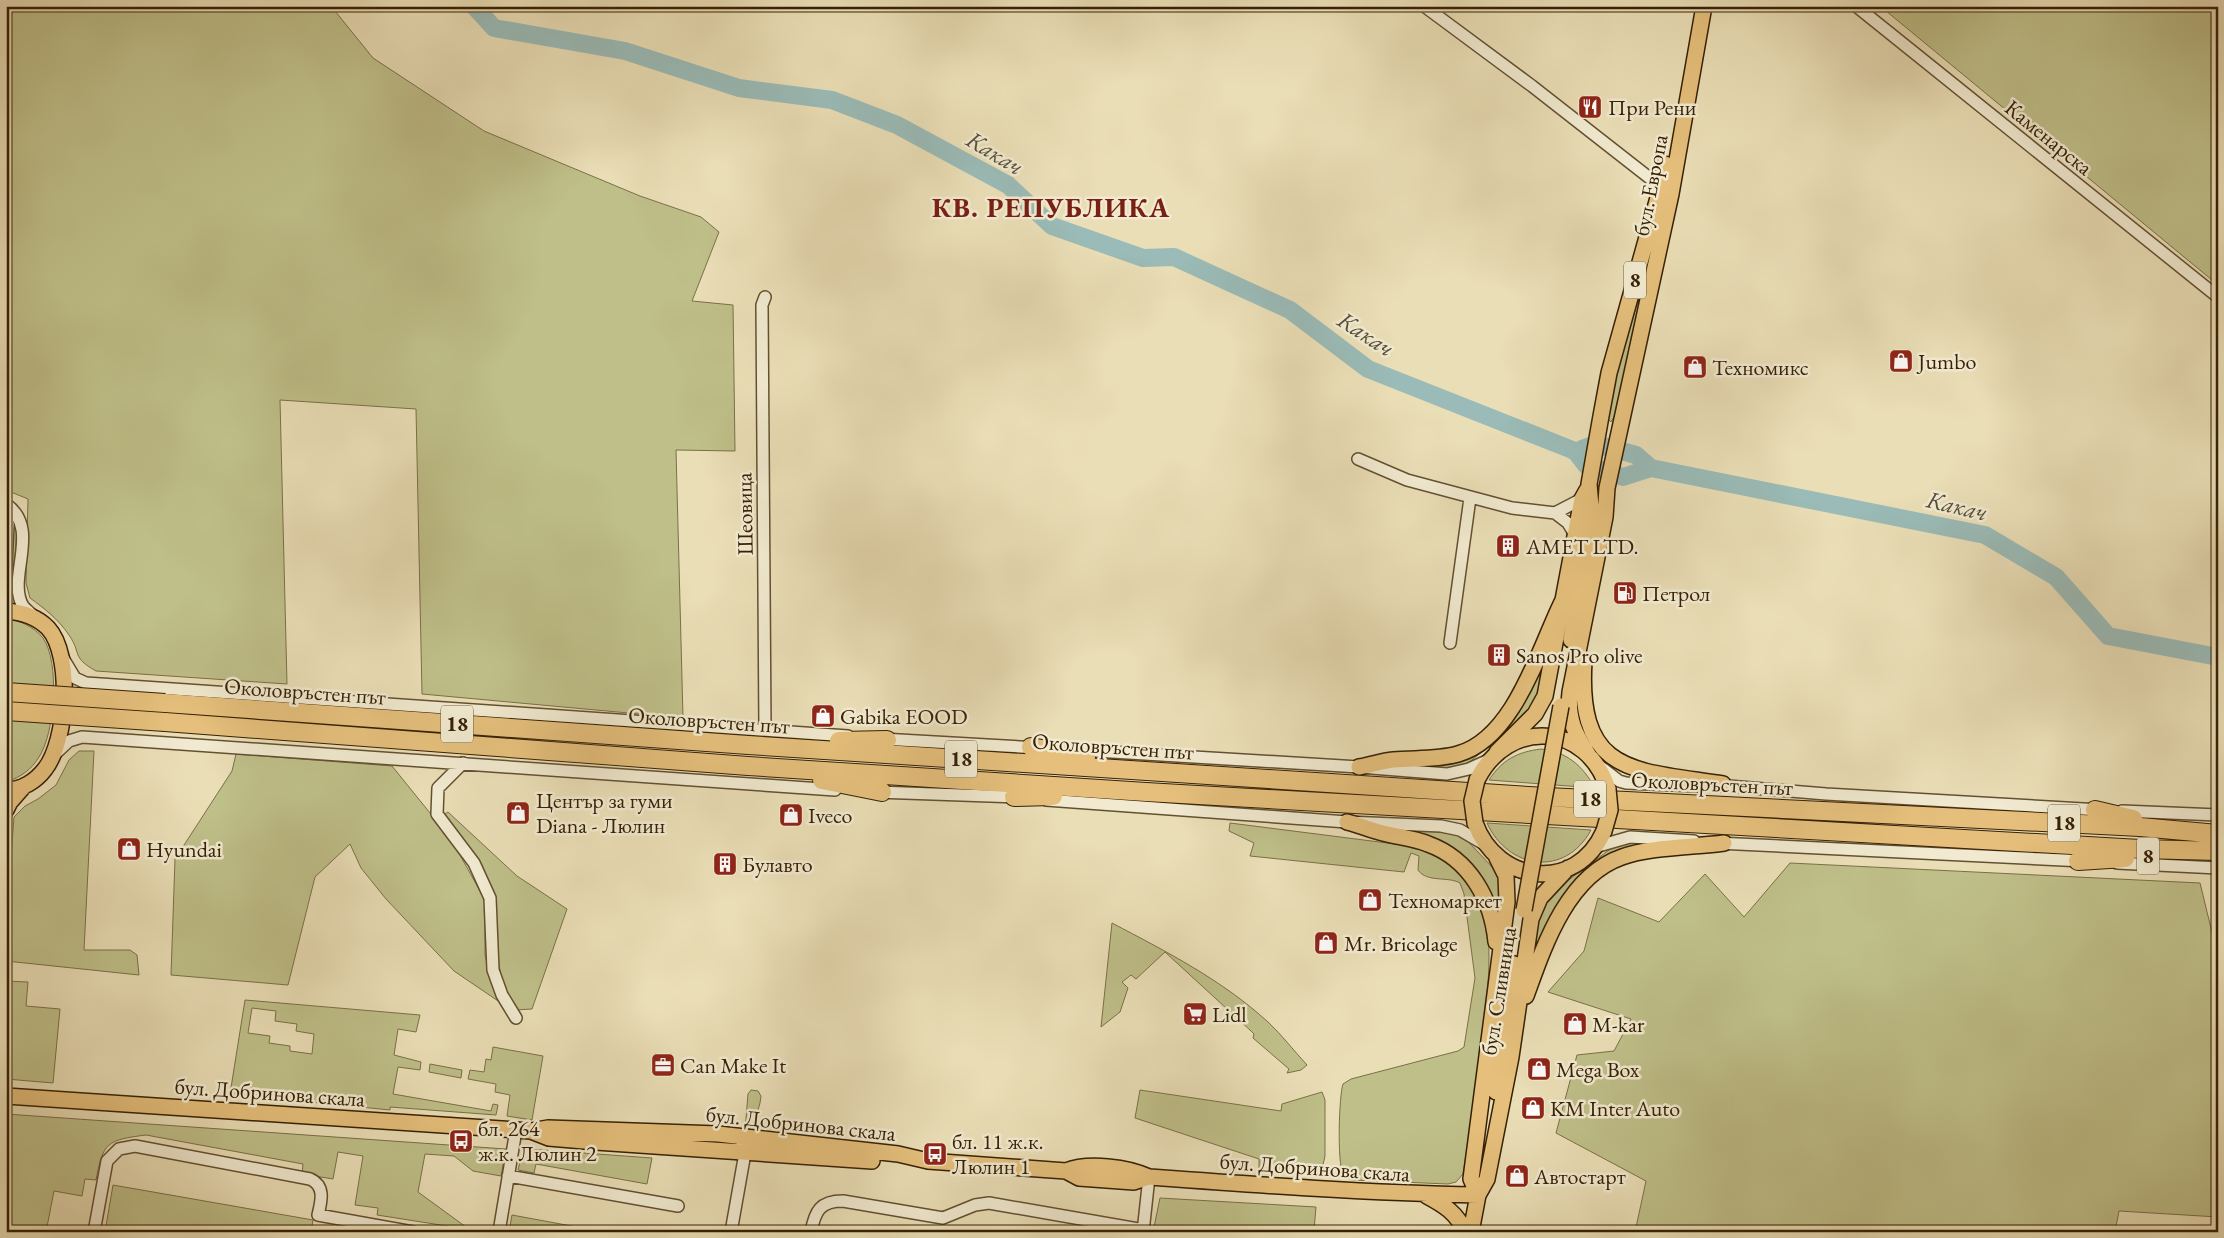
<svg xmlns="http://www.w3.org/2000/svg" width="2224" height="1238" font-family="'EB Garamond',serif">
  <rect width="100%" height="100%" fill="#eadeb6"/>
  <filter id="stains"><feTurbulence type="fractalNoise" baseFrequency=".004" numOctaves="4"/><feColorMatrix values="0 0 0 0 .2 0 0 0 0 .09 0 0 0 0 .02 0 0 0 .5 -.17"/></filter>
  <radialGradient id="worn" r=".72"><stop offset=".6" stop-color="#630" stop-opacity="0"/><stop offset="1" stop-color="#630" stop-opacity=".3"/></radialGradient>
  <path fill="#bfbf89" stroke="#7a7047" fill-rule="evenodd" d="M6 6H331L373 58 484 131 640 196 701 217 719 232 692 301 733 305 735 451 676 450 683 718 422 694 416 409 280 400 287 684 96 671C71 657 82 654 69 635 58 619 45 609 30 598L26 583 28 499 6 490Z
    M1880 6H2209L2218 15V285Z
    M1642 300 1614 417 1611 422 1608 419C1614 379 1626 340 1638 301Z
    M14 521 17 527 13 593 19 608 6 606Z
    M6 618C18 620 35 627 43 638 60 662 55 733 39 757 31 770 21 777 6 782Z
    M1549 640 1541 696 1518 723 1468 763 1454 769 1397 764 1479 749Z
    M1541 749C1567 752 1582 765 1595 788L1489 780C1502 760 1517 752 1541 749Z
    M79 751H94L84 950H130L137 955 139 975 6 961V921L14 817 25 806 38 799 56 785 69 760Z
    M236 754 392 766 451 839 485 900V955L489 973 504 1005 454 971 386 899 361 868 350 844 315 877 288 985 171 975 175 859 232 771Z
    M448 812 517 876 567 909 532 1009 515 1010 502 982 496 947 495 896 482 865 446 819 445 814Z
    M1230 823 1411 846C1443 857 1464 870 1479 902 1496 939 1487 992 1483 1031 1478 1079 1471 1126 1463 1174L1456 1182 1448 1184 1352 1180C1349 1179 1345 1177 1343 1173 1337 1164 1339 1095 1343 1084L1351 1079 1458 1051 1464 1047 1475 978 1464 894 1460 883C1448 876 1427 883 1418 870L1419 856 1411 853 1404 872 1250 856 1254 843 1229 831Z
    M1487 823 1591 830C1565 878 1508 869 1487 823Z
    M1393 827 1461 834 1493 868 1500 878 1501 924 1466 863Z
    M1641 840 1678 843 1594 866 1531 970 1538 908 1556 889 1609 850 1621 843Z
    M1790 863 2200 883 2218 957V1217L2119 1211 2115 1232H1635L1646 1181 1556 1133 1577 1055 1614 1051 1631 1019 1548 992 1584 951 1598 898 1659 922 1705 874 1744 917Z
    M1112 923C1167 952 1222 980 1268 1022 1282 1035 1294 1051 1307 1065L1301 1070 1287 1073 1289 1069 1253 1038 1254 1034 1251 1031 1165 952 1136 979 1131 975 1122 982 1128 988 1120 1012 1101 1027Z
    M6 981 28 982 26 1006 60 1009 53 1083 6 1079Z
    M245 1000 420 1015 416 1032 398 1029 394 1055 421 1062 420 1070 398 1067 393 1094 491 1111 493 1104 498 1105 496 1115 390 1107V1110L230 1094ZM252 1008 276 1011 275 1021 297 1024 296 1031 314 1034 312 1054 290 1051V1046L269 1043 270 1036 248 1033Z
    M493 1047 543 1056 532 1120 507 1116 510 1095 495 1092 496 1084 468 1079 470 1070 484 1072 486 1059 491 1060Z
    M430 1064 462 1070 461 1078 429 1072Z
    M751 1090 758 1091 761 1096 760 1103 752 1132 745 1131 748 1094Z
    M1140 1090 1281 1111 1282 1104 1322 1092 1325 1100V1156L1322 1169 1309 1174 1259 1170V1159L1135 1118Z
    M6 1114 506 1149 501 1176 473 1171 454 1156 425 1154 418 1192 466 1227V1229L377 1215 378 1208 355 1205 363 1156 338 1152 333 1179 302 1174 303 1164 146 1135C107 1140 103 1142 96 1180L85 1179 82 1196 54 1191 46 1232H6Z
    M529 1149 652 1158 647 1184 536 1164 534 1173 518 1170 522 1154Z
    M113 1185 313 1220 311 1232H105Z
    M1160 1198 1316 1207 1314 1230 1329 1232H1153Z
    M512 1215 604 1232H509Z"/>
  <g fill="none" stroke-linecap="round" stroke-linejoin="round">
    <path stroke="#9abbb7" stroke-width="18" d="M474 6 494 28 625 51 739 88 832 100 897 125 1008 185 1052 226 1143 258 1174 257 1290 310 1368 369 1570 449 1576 452 1586 465 1623 477 1651 468
      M1582 449 1593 445 1607 447 1636 455 1651 468 1985 535 2056 577 2108 636 2218 657"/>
    <defs>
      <path id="minor" d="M1424 6 1532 86 1665 190
        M1856 6 2218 297
        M765 297 762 305 765 730
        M1358 459 1407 480 1512 508 1555 513 1582 499
        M6 504C42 529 6 578 23 606 26 610 31 613 34 617
        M6 510 8 524 6 567
        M1555 513 1568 523 1576 536
        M1450 643 1470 498
        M63 658 75 678 86 683 848 736
        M882 739 1038 748
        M1079 750 1359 767 1447 774 1469 769 1489 760
        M54 755 69 741 82 737 835 790
        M463 763 438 788 437 814 474 863 490 898 493 970 502 995 516 1018
        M1597 764 1619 781 1626 783 1697 786
        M1716 785 1826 794 2101 810
        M876 792 1020 797
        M1046 800 1347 822 1441 826 1460 830 1484 844
        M2122 811 2218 815
        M1717 843 2083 861
        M1595 847 1630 837 1694 841
        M2117 863 2218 868
        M508 1176 678 1206
        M94 1232 107 1161 119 1149 135 1146 310 1179C326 1186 321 1202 318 1215L413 1232
        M499 1232 516 1130
        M731 1232 745 1153 742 1145
        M811 1232C815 1211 820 1201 843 1201L943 1218 975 1205 989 1203 1144 1230 1145 1232
        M1143 1232 1149 1177"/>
      <path id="major" d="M6 611C22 612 37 617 48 628 73 655 67 741 45 769 36 781 22 790 6 790
        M1571 640 1592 518 1589 484 1601 416 1609 373 1661 187 1665 164
        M1584 661C1577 775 1633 770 1723 784
        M1497 752 1535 714 1545 696 1582 499 1587 490
        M1589 756C1575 734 1567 719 1570 692L1605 517 1607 488 1671 194 1704 6
        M1359 767C1371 765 1382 761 1393 760 1415 758 1437 760 1458 754 1515 738 1539 648 1563 600
        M1477 780C1508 718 1587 722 1608 789
        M6 810 10 802 24 786
        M1347 822C1359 825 1371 830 1383 833 1398 837 1414 838 1428 844 1470 859 1492 900 1496 942
        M1475 823C1497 884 1576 894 1604 831
        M1526 996C1544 946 1567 876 1622 857 1649 847 1694 847 1724 843
        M1496 1092 1497 1068 1514 964
        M6 1096 531 1131 549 1138 596 1142 872 1161
        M531 1131 548 1128 718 1134 898 1154 928 1161 1066 1171C1088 1162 1128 1167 1149 1177 1259 1185 1368 1193 1478 1195
        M1066 1171 1079 1178 1134 1182 1149 1177
        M1478 1195 1471 1179 1507 902 1506 876 1497 858
        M1427 1196C1444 1205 1457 1213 1465 1232
        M1471 1232 1478 1195 1487 1179 1511 1057 1531 919 1540 898 1568 868"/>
      <path id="highway" d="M165 703 748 745 1528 796 2140 827 2218 834
        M165 722 748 766 1146 792 2140 849 2218 851
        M839 741 887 740
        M1031 747 1086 757
        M822 780 882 792
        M1014 797 1053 796
        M2095 810 2133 819
        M2078 861 2125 858"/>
    </defs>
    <use href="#minor" stroke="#635031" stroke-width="14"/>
    <use href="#major" stroke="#362005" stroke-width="18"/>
    <use href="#highway" stroke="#362005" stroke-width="20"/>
    <use href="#minor" stroke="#f1ead0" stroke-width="11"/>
    <use href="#major" stroke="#e5bf7b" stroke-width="15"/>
    <use href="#highway" stroke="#e5bf7b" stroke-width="18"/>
    <defs>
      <path id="major-bridge" d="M1475 823 1472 801 1477 780
        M1604 831 1610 810 1608 789
        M1524 910 1561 706"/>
      <path id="highway-bridge" d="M6 692 165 703
        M6 711 165 722"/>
    </defs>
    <use href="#major-bridge" stroke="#362005" stroke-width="18" stroke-linecap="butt"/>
    <use href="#highway-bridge" stroke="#362005" stroke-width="20" stroke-linecap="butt"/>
    <use href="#major-bridge" stroke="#e5bf7b" stroke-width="15"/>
    <use href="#highway-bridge" stroke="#e5bf7b" stroke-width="18"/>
  </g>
  <defs>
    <symbol id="restaurant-square" viewBox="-11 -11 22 22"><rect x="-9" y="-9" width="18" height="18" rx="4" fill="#8f2418" stroke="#f1ead0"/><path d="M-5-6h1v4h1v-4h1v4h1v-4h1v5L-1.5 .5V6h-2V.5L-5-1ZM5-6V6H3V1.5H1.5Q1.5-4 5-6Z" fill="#fff"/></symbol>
    <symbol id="shop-square" viewBox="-11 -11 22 22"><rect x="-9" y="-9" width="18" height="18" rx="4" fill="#8f2418" stroke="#f1ead0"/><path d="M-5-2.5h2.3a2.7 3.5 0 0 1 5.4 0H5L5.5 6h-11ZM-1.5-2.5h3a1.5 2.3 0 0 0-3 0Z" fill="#fff"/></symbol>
    <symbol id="building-square" viewBox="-11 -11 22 22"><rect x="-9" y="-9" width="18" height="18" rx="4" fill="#8f2418" stroke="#f1ead0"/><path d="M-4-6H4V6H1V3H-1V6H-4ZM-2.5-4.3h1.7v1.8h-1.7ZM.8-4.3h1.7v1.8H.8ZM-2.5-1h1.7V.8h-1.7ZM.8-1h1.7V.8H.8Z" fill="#fff"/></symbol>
    <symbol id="fuel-square" viewBox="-11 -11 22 22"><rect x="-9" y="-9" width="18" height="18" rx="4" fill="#8f2418" stroke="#f1ead0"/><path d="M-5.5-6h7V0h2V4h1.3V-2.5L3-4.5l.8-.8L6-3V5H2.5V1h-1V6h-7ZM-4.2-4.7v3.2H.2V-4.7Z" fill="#fff"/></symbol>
    <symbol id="supermarket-square" viewBox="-11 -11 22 22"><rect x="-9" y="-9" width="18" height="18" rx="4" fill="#8f2418" stroke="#f1ead0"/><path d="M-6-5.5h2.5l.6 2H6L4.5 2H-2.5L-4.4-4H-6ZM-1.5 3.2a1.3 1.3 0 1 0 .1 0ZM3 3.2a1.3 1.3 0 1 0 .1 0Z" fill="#fff"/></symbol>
    <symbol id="office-square" viewBox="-11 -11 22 22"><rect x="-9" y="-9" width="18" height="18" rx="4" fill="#8f2418" stroke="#f1ead0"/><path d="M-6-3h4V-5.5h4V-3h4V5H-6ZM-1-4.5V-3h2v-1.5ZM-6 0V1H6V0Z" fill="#fff"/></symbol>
    <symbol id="bus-square" viewBox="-11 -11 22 22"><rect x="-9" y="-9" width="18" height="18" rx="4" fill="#8f2418" stroke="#f1ead0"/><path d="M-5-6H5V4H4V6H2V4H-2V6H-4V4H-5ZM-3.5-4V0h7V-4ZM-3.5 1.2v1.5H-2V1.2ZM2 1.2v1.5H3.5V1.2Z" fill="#fff"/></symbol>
  </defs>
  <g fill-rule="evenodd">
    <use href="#restaurant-square" x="1576" y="93" width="28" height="28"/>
    <use href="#shop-square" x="1887" y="347" width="28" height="28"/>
    <use href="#shop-square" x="1681" y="353" width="28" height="28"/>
    <use href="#building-square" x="1494" y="532" width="28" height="28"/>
    <use href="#fuel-square" x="1611" y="579" width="28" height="28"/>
    <use href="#building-square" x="1485" y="641" width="28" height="28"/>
    <use href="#shop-square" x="809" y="702" width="28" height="28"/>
    <use href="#shop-square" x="504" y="799" width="28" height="28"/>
    <use href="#shop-square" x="777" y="801" width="28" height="28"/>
    <use href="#shop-square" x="115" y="835" width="28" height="28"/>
    <use href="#building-square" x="711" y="850" width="28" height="28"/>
    <use href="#shop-square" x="1356" y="886" width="28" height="28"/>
    <use href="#shop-square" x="1312" y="929" width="28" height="28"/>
    <use href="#supermarket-square" x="1181" y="1000" width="28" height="28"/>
    <use href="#shop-square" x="1561" y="1010" width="28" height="28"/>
    <use href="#office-square" x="649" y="1051" width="28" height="28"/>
    <use href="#shop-square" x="1525" y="1055" width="28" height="28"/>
    <use href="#shop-square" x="1519" y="1094" width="28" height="28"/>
    <use href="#bus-square" x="447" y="1127" width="28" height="28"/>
    <use href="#bus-square" x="921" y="1140" width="28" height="28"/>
    <use href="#shop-square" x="1503" y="1162" width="28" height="28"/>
  </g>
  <g text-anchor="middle" stroke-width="5" stroke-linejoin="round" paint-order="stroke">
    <g fill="#f1ead0" stroke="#6e5d42" stroke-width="1">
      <rect x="1624" y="261.5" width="22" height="37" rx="4"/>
      <rect x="441" y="705.5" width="32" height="37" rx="4"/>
      <rect x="945" y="740.5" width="32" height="37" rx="4"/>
      <rect x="1574" y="780.5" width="32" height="37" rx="4"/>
      <rect x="2048" y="804.5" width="32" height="37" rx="4"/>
      <rect x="2137" y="837.5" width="22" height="37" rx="4"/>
    </g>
    <g font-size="21" font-weight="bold" fill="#362005">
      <text x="1635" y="287">8</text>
      <text x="457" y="731">18</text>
      <text x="961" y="766">18</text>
      <text x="1590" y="806">18</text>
      <text x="2064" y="830">18</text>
      <text x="2148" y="863">8</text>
    </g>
    <g font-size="22" fill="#362005" stroke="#f1ead0" text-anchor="start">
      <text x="1608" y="115">При Рени</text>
      <text x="1918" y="369">Jumbo</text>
      <text x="1712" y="375">Техномикс</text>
      <text x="1526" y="554">AMET LTD.</text>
      <text x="1642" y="601">Петрол</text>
      <text x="1516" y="663">Sanos Pro olive</text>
      <text x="840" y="724">Gabika EOOD</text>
      <text x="536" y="808">Център за гуми<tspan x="536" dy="25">Diana - Люлин</tspan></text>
      <text x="808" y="823">Iveco</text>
      <text x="146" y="857">Hyundai</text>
      <text x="742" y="872">Булавто</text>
      <text x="1388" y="908">Техномаркет</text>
      <text x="1344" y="951">Mr. Bricolage</text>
      <text x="1212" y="1022">Lidl</text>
      <text x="1592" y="1032">M-kar</text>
      <text x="680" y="1073">Can Make It</text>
      <text x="1556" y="1077">Mega Box</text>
      <text x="1550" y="1116">KM Inter Auto</text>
      <text x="478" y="1136">бл. 264<tspan x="478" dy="25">ж.к. Люлин 2</tspan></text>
      <text x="952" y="1149">бл. 11 ж.к.<tspan x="952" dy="25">Люлин 1</tspan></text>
      <text x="1534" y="1184">Автостарт</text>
    </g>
    <g font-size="22" fill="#362005" stroke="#f1ead0">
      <text transform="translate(2049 137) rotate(39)" y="8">Каменарска</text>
      <text transform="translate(1650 185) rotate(-79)" y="8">бул. Европа</text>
      <text transform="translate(744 514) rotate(-91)" y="8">Шеовица</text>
      <text transform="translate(305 691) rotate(4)" y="8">Околовръстен път</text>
      <text transform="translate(709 720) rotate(4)" y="8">Околовръстен път</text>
      <text transform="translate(1113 746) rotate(4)" y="8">Околовръстен път</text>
      <text transform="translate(1712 783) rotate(3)" y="8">Околовръстен път</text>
      <text transform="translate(1498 991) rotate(-81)" y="8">бул. Сливница</text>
      <text transform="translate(270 1092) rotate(4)" y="8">бул. Добринова скала</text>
      <text transform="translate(801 1123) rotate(6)" y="8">бул. Добринова скала</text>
      <text transform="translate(1315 1167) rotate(4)" y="8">бул. Добринова скала</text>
    </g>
    <g font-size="24" font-style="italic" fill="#544e3a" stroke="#f1ead0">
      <text transform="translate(995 153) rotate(31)" y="8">Какач</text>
      <text transform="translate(1366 334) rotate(33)" y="8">Какач</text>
      <text transform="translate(1957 506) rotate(13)" y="8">Какач</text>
    </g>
    <g font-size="28" font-weight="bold" letter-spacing="1" fill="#7a1f14" stroke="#f1ead0">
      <text x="1051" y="217">КВ. РЕПУБЛИКА</text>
    </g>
  </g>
  <rect width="2224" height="1238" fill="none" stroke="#eadeb6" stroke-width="25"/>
  <rect x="8" y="8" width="2209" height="1223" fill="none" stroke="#362005" stroke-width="2.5"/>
  <rect x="12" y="12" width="2199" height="1213" fill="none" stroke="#362005"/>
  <rect width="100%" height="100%" filter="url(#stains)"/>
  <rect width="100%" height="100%" fill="url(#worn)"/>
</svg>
